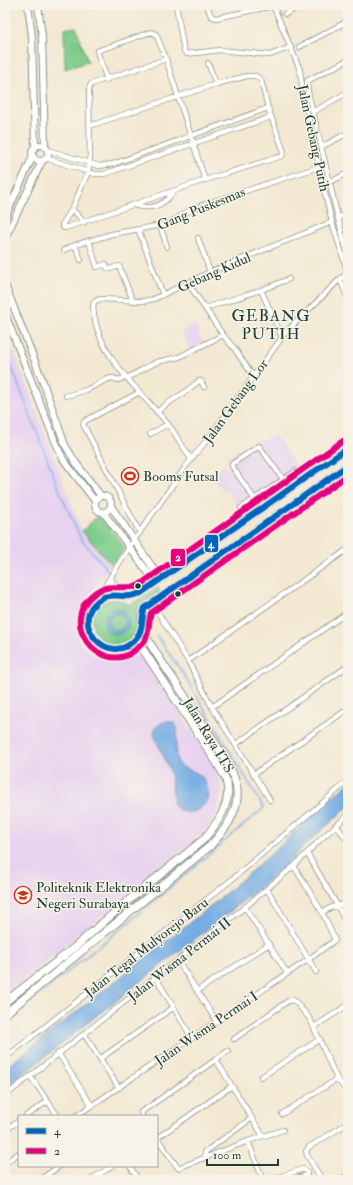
<svg xmlns="http://www.w3.org/2000/svg" width="353" height="1185" font-family="'IM FELL Double Pica',serif">
  <rect width="100%" height="100%" fill="#f7f3e8"/>
  <filter id="ink" filterUnits="userSpaceOnUse"><feTurbulence type="fractalNoise" baseFrequency=".025" numOctaves="2"/><feDisplacementMap in="SourceGraphic" scale="8" xChannelSelector="R" yChannelSelector="G"/><feConvolveMatrix kernelMatrix="1 2 1 2 8 2 1 2 1" color-interpolation-filters="sRGB"/></filter>
  <filter id="wash" filterUnits="userSpaceOnUse"><feTurbulence type="fractalNoise" baseFrequency=".012" numOctaves="4" result="noise"/><feDisplacementMap in="SourceGraphic" scale="16" xChannelSelector="R" yChannelSelector="G"/><feGaussianBlur stdDeviation="0.9" result="paint"/><feColorMatrix in="noise" values="0 0 0 0 0 0 0 0 0 0 0 0 0 0 0 0 0 1.4 0 .05"/><feComposite in="paint" operator="in"/></filter>
  <g filter="url(#wash)">
    <rect width="100%" height="100%" fill="#f3e8d2"/>
    <path fill="#e7d2ef" d="M195 324 203 343 190 350 181 331Z
      M5 329 82 531 111 564 84 603 79 615 80 643 92 655 109 662 127 660 140 652 214 766 222 790 219 809 210 825 183 850 5 995Z
      M275 435 302 475 245 517 225 489 222 490 211 477 223 466 227 470 231 465 226 457 248 445Z"/>
    <path fill="#7dcc8b" stroke="#4e8460" d="M76 27 88 62 65 69 64 29Z
      M99 515 126 549 111 564 82 531Z
      M157 588 159 589V593L136 609C149 645 105 657 94 629 92 623 92 616 95 611 103 597 118 597 130 605Z"/>
    <path fill="#75ace4" stroke="#4a748c" fill-rule="evenodd" d="M114 609C125 608 133 618 127 629L119 634 110 633C101 626 103 614 114 609ZM117 613 123 615 126 621C124 634 108 634 108 621L111 615Z
      M168 721 174 723 177 727C178 736 174 752 177 760 183 775 201 765 207 788 213 810 185 820 174 805L170 771 154 735C154 726 161 722 168 721Z
      M348 784V807L307 843 286 865 252 894 5 1088V1068L212 905 277 849 328 800Z"/>
    <g fill="none" stroke-linecap="round" stroke-linejoin="round">
      <path stroke="#75ace4" stroke-width="1.5" d="M5 350 60 492 81 539 105 567 122 590
        M5 1022 123 927 264 808 184 675 157 636"/>
    </g>
  </g>
  <g filter="url(#ink)">
    <g fill="none" stroke-linecap="round" stroke-linejoin="round">
      <defs>
        <path id="street" d="M176 5 184 51 187 54 220 50 270 55 291 47
          M207 5 211 16 216 18 273 6
          M273 5 300 70 303 93 325 194 332 222 348 273
          M285 14 303 5
          M299 47 348 21
          M348 60 307 81C307 92 310 102 313 112L338 218 348 256
          M208 63 216 84
          M107 80 97 51 151 32 156 34 166 59 205 180
          M313 112 348 92
          M89 126 216 84 247 76H256L261 80 268 108 284 152 282 156 205 180 65 228 63 227 62 225 72 209 88 172 90 163 89 89 91 84 166 59
          M321 147 348 133
          M48 150 99 166 113 164 268 108
          M46 158 95 174H104L271 117
          M330 182 348 173
          M133 205C151 210 163 207 174 191
          M72 209 84 222
          M338 218 348 213
          M160 225 167 247
          M138 229 163 295
          M198 238 210 272
          M89 241 97 267 106 264 107 268 110 269 119 266 133 301
          M64 250 75 245
          M81 260 75 245 112 234 167 224 192 209 211 202 319 167
          M340 279 348 299
          M188 283 223 335
          M261 290 289 279
          M206 308 261 290 282 337
          M127 378 151 365 157 362 179 357 223 335 234 348 253 376
          M140 392 85 421 83 424 140 533
          M66 396 86 390 108 379 113 378 118 380 126 377
          M157 412 168 403 181 395 199 381H201L204 387
          M150 434 168 424
          M191 459C183 447 176 434 167 423 140 390 101 360 94 315 93 306 91 301 101 299L144 301 154 299 210 272 332 222
          M241 508 296 471
          M261 509 232 466V464L259 446 283 479
          M110 580V594
          M96 600 130 546 186 466 210 436 286 332 340 279 348 273
          M152 603 188 661
          M212 707 348 612
          M236 744 348 666
          M254 774 348 709
          M270 800 212 707 188 661 348 549
          M336 825 348 841
          M307 853 337 905 348 927
          M267 889 316 972
          M245 907 287 973
          M322 912 332 907 348 903
          M178 961 217 1022
          M156 978 192 1038
          M197 991 269 944
          M314 1027 348 1005
          M84 1034 119 1088
          M234 1039 288 1001 292 1000 295 1001 310 1019 337 1079 348 1093
          M58 1053 92 1106
          M5 1058 230 881 348 781
          M101 1058 174 1007
          M216 1060 263 1136
          M30 1076 58 1116
          M261 1077 320 1039
          M5 1096 245 907 294 866 321 839 348 815
          M282 1114 337 1079
          M26 1116 48 1101
          M76 1116 309 959 335 940 322 912 294 866
          M142 1116 141 1112 143 1111 228 1051
          M5 1130 19 1121
          M157 1138 178 1168 248 1141 283 1130
          M157 1138 232 1086
          M248 1141 263 1180
          M208 1157 205 1155V1152L252 1118
          M5 1163 19 1153
          M130 1166 138 1180
          M39 1180 60 1166
          M90 1180 112 1166
          M269 1180 303 1169 307 1172V1174L305 1176 290 1180
          M322 1180 307 1155 306 1151 309 1147 348 1123
          M341 1180 348 1175"/>
        <path id="secondary" d="M28 5 32 37 35 148
          M38 5 42 36 45 147
          M32 153a8 8 0 1 1 16 0a8 8 0 1 1-16 0Z
          M5 217 33 156
          M5 238 42 161
          M5 285 43 382 65 445 76 463 101 496
          M5 314 55 441 63 459 95 501
          M95 504a8 8 0 1 1 16 0a8 8 0 1 1-16 0Z
          M111 506 155 571 163 575 168 574
          M103 512 150 575 151 579 150 587"/>
        <path id="primary" d="M348 448 141 593C137 594 133 596 129 596 118 597 111 591 100 599 65 621 109 671 136 639 145 629 139 618 145 608L348 465
          M5 1002 75 947 123 905 203 840C217 824 233 803 226 780 224 774 220 769 217 763L144 651 139 645 129 646
          M5 1014 210 846C224 831 239 813 237 790 235 771 222 754 212 738 196 713 180 688 163 664 156 652 146 640 142 626"/>
      </defs>
      <use href="#street" stroke="#899283" stroke-width="6"/>
      <use href="#secondary" stroke="#899283" stroke-width="8"/>
      <use href="#primary" stroke="#899283" stroke-width="9"/>
      <use href="#street" stroke="#fff" stroke-width="4.5"/>
      <use href="#secondary" stroke="#fff" stroke-width="6"/>
      <use href="#primary" stroke="#fff" stroke-width="7"/>
      <defs>
        <path id="bus-1" d="M348 448 141 593C137 594 133 596 129 596 120 597 111 593 102 598 64 621 111 672 137 637 144 629 141 617 145 608L348 465"/>
        <path id="bus-2" d="M343 441 138 586C124 590 109 583 96 592 55 622 101 676 134 651 138 647 142 645 145 640 150 632 148 622 151 613L348 475"/>
      </defs>
      <use href="#bus-1" stroke="#f7f3e8" stroke-width="9"/>
      <use href="#bus-2" stroke="#f7f3e8" stroke-width="9"/>
      <use href="#bus-1" stroke="#0065bd" stroke-width="6"/>
      <use href="#bus-2" stroke="#e5007d" stroke-width="6"/>
    </g>
  </g>
  <defs>
    <symbol id="stadium-ring" viewBox="-11 -11 22 22"><circle r="9.5" fill="#f7f3e8" stroke="#c8321e" stroke-width="1.5"/><path d="M0-5a6.5 5 0 1 0 0 10a6.5 5 0 1 0 0-10ZM-3.5-1.8h7v3.6h-7Z" fill="#c8321e"/></symbol>
    <symbol id="university-ring" viewBox="-11 -11 22 22"><circle r="9.5" fill="#f7f3e8" stroke="#c8321e" stroke-width="1.5"/><path d="M0-5L7-2L0 1L-7-2ZM-4 1L0 2.5L4 1V4Q0 6-4 4Z" fill="#c8321e"/></symbol>
  </defs>
  <g fill-rule="evenodd">
    <use href="#stadium-ring" x="120" y="466" width="20" height="20"/>
    <use href="#university-ring" x="13" y="885" width="20" height="20"/>
  </g>
  <g fill="#1f3d34" stroke="#f7f3e8" stroke-width="1.5">
    <circle cx="138" cy="586" r="3.5"/>
    <circle cx="178" cy="594" r="3.5"/>
  </g>
  <g text-anchor="middle" stroke-width="3" stroke-linejoin="round" paint-order="stroke">
    <g font-size="14" fill="#1f3d34" stroke="#f7f3e8">
      <text transform="translate(314 138) rotate(78)" y="5">Jalan Gebang Putih</text>
      <text transform="translate(201 208) rotate(-22)" y="5">Gang Puskesmas</text>
      <text transform="translate(214 272) rotate(-24)" y="5">Gebang Kidul</text>
      <text transform="translate(235 401) rotate(-54)" y="5">Jalan Gebang Lor</text>
      <text transform="translate(209 735) rotate(59)" y="5">Jalan Raya ITS</text>
      <text transform="translate(146 947) rotate(-38)" y="5">Jalan Tegal Mulyorejo Baru</text>
      <text transform="translate(179 959) rotate(-38)" y="5">Jalan Wisma Permai II</text>
      <text transform="translate(206 1028) rotate(-34)" y="5">Jalan Wisma Permai I</text>
    </g>
    <g font-size="14" fill="#1f3d34" stroke="#f7f3e8" text-anchor="start">
      <text x="143" y="481">Booms Futsal</text>
      <text x="36" y="892">Politeknik Elektronika<tspan x="36" dy="16">Negeri Surabaya</tspan></text>
    </g>
    <g font-size="16" letter-spacing="1" fill="#1f3d34" stroke="#f7f3e8">
      <text x="271" y="321">GEBANG<tspan x="271" dy="18">PUTIH</tspan></text>
    </g>
  </g>
  <g stroke="#f7f3e8" stroke-width="1.5">
    <rect x="204" y="534" width="15" height="19" rx="4" fill="#0065bd"/>
    <rect x="170" y="548" width="16" height="19" rx="4" fill="#e5007d"/>
  </g>
  <g font-size="11" text-anchor="middle" font-weight="bold" fill="#fff">
    <text x="211" y="548">4</text>
    <text x="178" y="561">2</text>
  </g>
  <rect width="353" height="1185" fill="none" stroke="#f7f3e8" stroke-width="20"/>
  <rect x="18" y="1115" width="140" height="52" fill="#f7f3e8" stroke="#a1aaa0"/>
  <rect x="26" y="1128" width="20" height="6" fill="#0065bd" stroke="#a1aaa0"/>
  <text x="54" y="1135" font-size="12" fill="#1f3d34">4</text>
  <rect x="26" y="1148" width="20" height="6" fill="#e5007d" stroke="#a1aaa0"/>
  <text x="54" y="1155" font-size="12" fill="#1f3d34">2</text>
  <path d="M207 1159v6h71v-6" fill="none" stroke="#1f3d34" stroke-width="2"/>
  <text x="213" y="1159" font-size="12" fill="#1f3d34" stroke="#f7f3e8" stroke-width="3" paint-order="stroke">100 m</text>
</svg>
